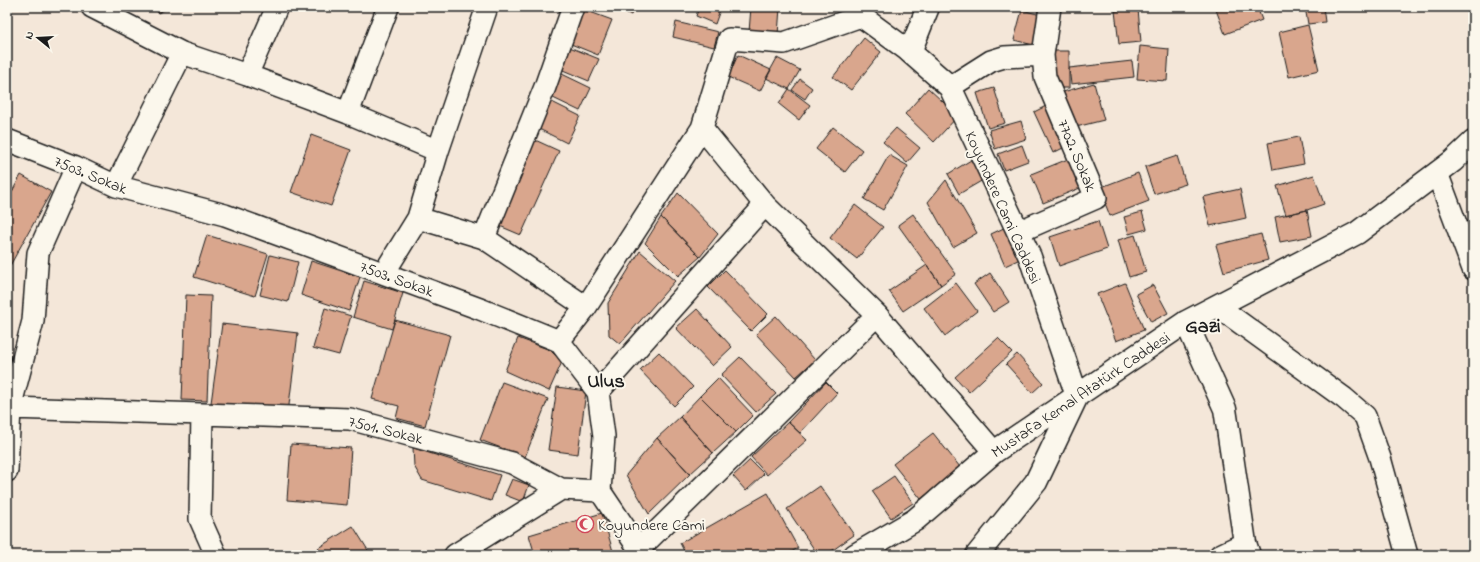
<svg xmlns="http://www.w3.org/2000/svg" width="1480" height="562" font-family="'Indie Flower',sans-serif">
  <rect width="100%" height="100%" fill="#f4e7d9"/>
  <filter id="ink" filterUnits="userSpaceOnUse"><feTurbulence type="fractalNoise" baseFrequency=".025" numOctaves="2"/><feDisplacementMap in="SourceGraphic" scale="8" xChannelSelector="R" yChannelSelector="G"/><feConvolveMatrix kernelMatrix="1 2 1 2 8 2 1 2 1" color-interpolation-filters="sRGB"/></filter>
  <g filter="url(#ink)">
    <path fill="#d9a68d" stroke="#1c1c1c" d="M156 7H170L158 13Z
      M615 7H635L631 15Z
      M699 7H721L715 24 696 16Z
      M751 7H780L778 35 749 32Z
      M1131 7H1158V8L1131 10Z
      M1215 7H1257L1262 20 1225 34Z
      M1305 7H1323L1325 22 1308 24Z
      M579 8 612 20 598 55 566 42Z
      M1138 9 1141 42 1119 44 1115 11Z
      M1022 10 1041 15 1033 45 1014 40Z
      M676 22 718 32 714 47 673 37Z
      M1308 25 1319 70 1289 77 1279 32Z
      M864 38 881 52 851 90 833 77Z
      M567 46 599 59 589 81 558 68Z
      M1140 46 1169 49 1167 81 1137 79Z
      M1053 51H1069V88H1053Z
      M738 55 771 70 760 91 728 77Z
      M777 58 800 70 789 89 766 78Z
      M1132 61 1134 77 1071 84 1069 68Z
      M562 74 591 88 580 111 551 97Z
      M800 79 812 88 805 99 792 90Z
      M1094 83 1104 120 1072 128 1063 92Z
      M928 88 958 116 934 142 905 114Z
      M994 88 1005 123 988 128 977 93Z
      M789 89 810 105 799 120 779 104Z
      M550 101 580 116 567 143 537 128Z
      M1048 105 1067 146 1053 153 1034 112Z
      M1021 121 1026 139 995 149 989 130Z
      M833 127 862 150 845 172 816 149Z
      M896 128 920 148 907 163 883 142Z
      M311 135 351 150 331 206 291 192Z
      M1299 137 1304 164 1273 170 1268 143Z
      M533 139 559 151 521 235 495 224Z
      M1022 145 1028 161 1004 170 998 154Z
      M889 155 908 166 883 210 864 199Z
      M1177 156 1186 184 1154 194 1145 167Z
      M1068 159 1080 188 1043 203 1031 174Z
      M971 160 983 180 959 194 948 174Z
      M1138 173 1149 201 1110 216 1099 188Z
      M21 175 51 192 7 271V201Z
      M1314 175 1324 204 1307 210 1286 215 1277 186Z
      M946 180 977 233 953 247 928 202Z
      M1240 189 1246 218 1210 226 1203 197Z
      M678 193 718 234 700 257 661 217Z
      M855 205 883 227 857 259 830 238Z
      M1307 210 1312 236 1280 242 1275 217Z
      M1142 212 1147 229 1129 234 1124 217Z
      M913 214 956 274 941 285 898 225Z
      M661 217 700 257 678 276 645 243Z
      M1098 221 1107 249 1059 266 1050 237Z
      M1006 227 1020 259 1005 266 991 234Z
      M1261 234 1268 260 1224 272 1216 245Z
      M207 235 268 254 255 296 194 277Z
      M1135 235 1146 272 1129 277 1118 240Z
      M640 251 675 281 620 344 609 335 608 303Z
      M270 255 298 262 288 302 260 295Z
      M311 261 360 277 349 311 301 295Z
      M927 265 941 285 903 311 889 291Z
      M725 270 768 314 751 331 708 287Z
      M990 273 1009 302 993 312 974 284Z
      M364 281 403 293 392 329 353 317Z
      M956 283 977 311 945 336 924 308Z
      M1125 283 1144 330 1116 341 1097 294Z
      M1153 285 1168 313 1151 322 1136 294Z
      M186 295 211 296 207 401 182 400Z
      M325 308 351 316 339 355 313 348Z
      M697 309 732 347 712 366 676 328Z
      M776 316 815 360 796 377 756 334Z
      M395 320 450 335 425 426 396 418 399 406 372 399Z
      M222 324 298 333 288 413 211 403Z
      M518 338 550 350 562 362 549 391 505 371Z
      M998 338 1012 352 969 392 955 377Z
      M659 352 693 387 674 406 640 370Z
      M1017 354 1043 383 1032 393 1006 364Z
      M740 357 776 394 756 412 721 375Z
      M718 378 753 415 736 432 700 396Z
      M502 382 548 399 525 457 480 440Z
      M826 382 837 393 800 433 788 422Z
      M557 387 586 391 578 454 548 450Z
      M700 396 736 432 713 453 680 417Z
      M680 417 713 453 690 474 657 438Z
      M788 422 807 440 767 475 751 457Z
      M933 433 960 467 921 499 893 464Z
      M657 438 690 474 649 514 626 475Z
      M291 444 351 448 347 505 287 500Z
      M413 448 500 475 491 501 422 480 414 466Z
      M750 460 764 474 746 491 733 476Z
      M894 476 913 503 891 518 872 491Z
      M512 479 529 485 523 502 505 495Z
      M820 486 854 535 826 555H818L787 509Z
      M768 493 798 548 786 555H686L680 543Z
      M602 513 614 555H535L529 535Z
      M353 526 371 555H323L318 548Z"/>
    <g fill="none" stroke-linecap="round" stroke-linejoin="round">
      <defs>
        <path id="street" d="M92 7 182 53 247 75 348 113 438 151 418 218 484 238 586 307
          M861 16 910 52
          M247 75 277 7
          M950 87 991 61 1004 57 1043 55 1050 7
          M348 113 388 7
          M702 128 729 39 784 43 861 16
          M7 140 76 167 116 186 225 215 480 309 559 341 598 392 604 436 600 491 643 555
          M438 151 487 7
          M1437 173 1473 269
          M116 186 182 53
          M1018 232 1096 198 1045 77 1043 55
          M484 238 545 87 573 7
          M384 273 418 218
          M1217 306 1344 398 1365 416 1380 458 1407 555
          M559 341 586 307 702 128 765 205 877 315 994 452
          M598 392 765 205
          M7 405 10 408 33 321 38 253 76 167
          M202 414 350 419 512 463 561 489
          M7 471 10 408 202 414 200 519 216 555
          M639 549 877 315
          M455 555 561 489 600 491
          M1220 555 1245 543"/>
        <path id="secondary" d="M928 7 910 52 950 87 1030 257 1077 396 1036 482 977 555
          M1186 322 1225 409 1245 543 1249 555
          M855 555 915 520 994 452 1186 322 1357 233 1453 161 1473 142"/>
      </defs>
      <use href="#street" stroke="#1c1c1c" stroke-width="24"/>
      <use href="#secondary" stroke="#1c1c1c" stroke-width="25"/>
      <use href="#street" stroke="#fbf7ec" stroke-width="21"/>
      <use href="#secondary" stroke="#fbf7ec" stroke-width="22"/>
    </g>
  </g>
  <defs>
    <symbol id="mosque-ring" viewBox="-11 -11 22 22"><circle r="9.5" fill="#fbf7ec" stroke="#d1495b" stroke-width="1.5"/><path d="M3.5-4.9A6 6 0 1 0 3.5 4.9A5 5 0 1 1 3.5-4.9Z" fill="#d1495b"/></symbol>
  </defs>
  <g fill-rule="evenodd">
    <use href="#mosque-ring" x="575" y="514" width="20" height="20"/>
  </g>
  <g text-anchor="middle" stroke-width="4" stroke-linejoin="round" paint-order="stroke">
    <g font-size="16" fill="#1c1c1c" stroke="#fbf7ec">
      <text transform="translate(1078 155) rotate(67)" y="6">7702. Sokak</text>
      <text transform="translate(91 174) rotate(22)" y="6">7503. Sokak</text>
      <text transform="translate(1004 207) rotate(66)" y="6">Koyundere Cami Caddesi</text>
      <text transform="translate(397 278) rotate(20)" y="6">7503. Sokak</text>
      <text transform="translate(1080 394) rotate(-34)" y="6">Mustafa Kemal Atatürk Caddesi</text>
      <text transform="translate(386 429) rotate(14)" y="6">7501. Sokak</text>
    </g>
    <g font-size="16" fill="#1c1c1c" stroke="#fbf7ec" text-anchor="start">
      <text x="598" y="530">Koyundere Cami</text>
    </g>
    <g font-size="20" font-weight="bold" fill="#1c1c1c" stroke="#fbf7ec">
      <text x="1203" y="332">Gazi</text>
      <text x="606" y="387">Ulus</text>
    </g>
  </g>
  <rect width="1480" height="562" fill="none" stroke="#fbf7ec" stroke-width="24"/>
  <rect x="12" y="12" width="1456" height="538" fill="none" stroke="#1c1c1c" stroke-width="1.5" filter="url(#ink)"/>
  <g transform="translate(38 38) rotate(288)" stroke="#fbf7ec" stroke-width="3" paint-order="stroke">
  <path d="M0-3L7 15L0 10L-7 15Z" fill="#1c1c1c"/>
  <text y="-6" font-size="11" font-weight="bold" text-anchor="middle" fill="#1c1c1c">N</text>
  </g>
</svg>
